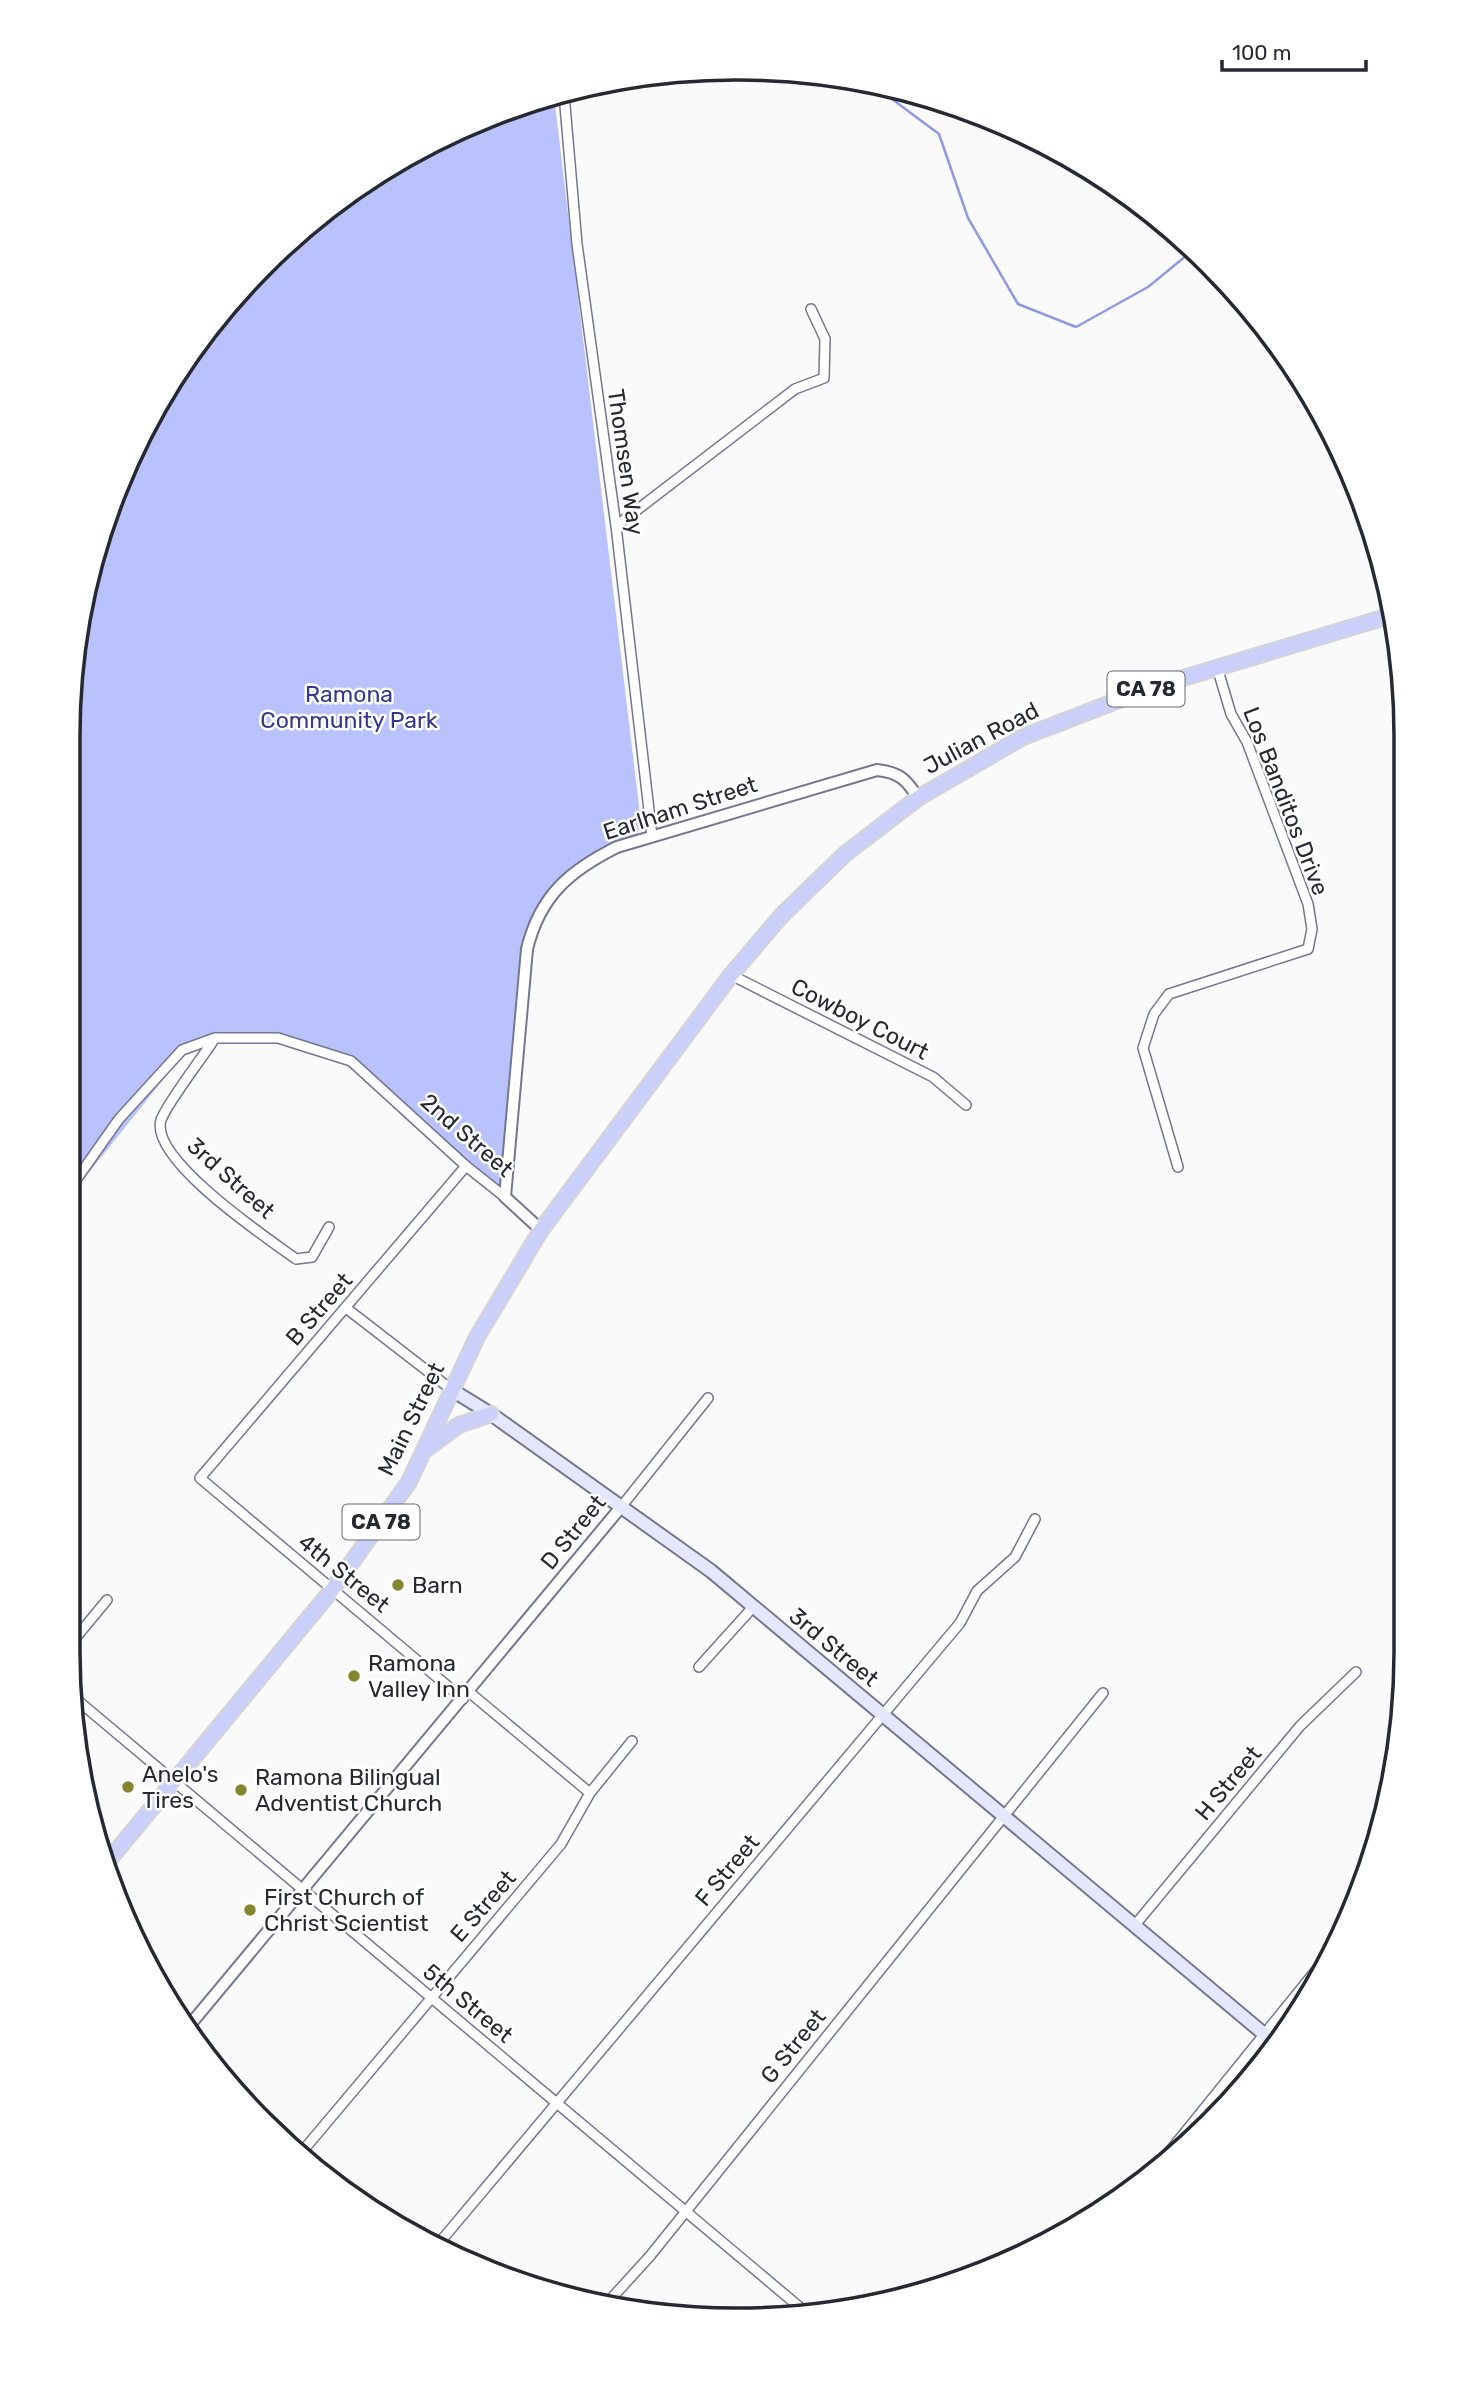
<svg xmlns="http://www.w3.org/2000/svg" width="1474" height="2389" font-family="Rubik,sans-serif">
  <rect width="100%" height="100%" fill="#fafafa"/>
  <path fill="#b9c2fd" d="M554 96 641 823 635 841 617 848 555 890 526 949 511 1202 365 1071 290 1040 210 1039 191 1046 182 1056 71 1195 74 650 119 481 206 330 296 234 402 158 522 104Z"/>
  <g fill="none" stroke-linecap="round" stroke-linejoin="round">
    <path stroke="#9099e2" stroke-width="2.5" d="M873 85 939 134 968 218 1018 304 1076 327 1148 287 1192 251"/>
    <defs>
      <path id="minor" d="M564 94 577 244 616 526 652 836
        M616 526 795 389 824 378 825 339 811 309
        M731 975 933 1077 966 1105
        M215 1038C203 1057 167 1103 161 1120 149 1159 267 1238 296 1259L312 1257 329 1227
        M1178 1167 1143 1048 1154 1014 1169 994 1308 949 1312 929 1308 904 1247 742 1231 714 1217 667
        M71 1187 119 1119 182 1050 215 1038H278L351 1061 466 1166 505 1197
        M346 1308 452 1390
        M621 1507 708 1398
        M68 1647 107 1600
        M699 1667 754 1606
        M469 1692 590 1793
        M76 1699 803 2310
        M463 1699 200 1478 466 1166
        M1135 1925 1300 1726 1356 1672
        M301 2153 561 1844 590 1793 632 1741
        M1144 2183 1326 1958
        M440 2242 960 1623 977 1591 1015 1557 1035 1519
        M610 2300 650 2256 1103 1693"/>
      <path id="tertiary" d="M541 1230 505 1197 527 949C540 896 569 871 617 847L877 770C899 772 907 780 918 798
        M189 2026 621 1507"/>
      <path id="secondary" d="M452 1390 491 1414 711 1571 1276 2044"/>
      <path id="primary" d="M425 1450 459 1425 491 1414
        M104 1866 332 1590 409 1482 477 1337 541 1230 731 975 781 916 845 854 918 798 1023 737 1150 688 1389 616"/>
    </defs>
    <use href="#minor" stroke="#74778f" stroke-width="12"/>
    <use href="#tertiary" stroke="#74778f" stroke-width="14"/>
    <use href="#secondary" stroke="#74778f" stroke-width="16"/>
    <use href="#primary" stroke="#d4d4d6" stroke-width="18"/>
    <use href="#minor" stroke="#fff" stroke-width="9"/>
    <use href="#tertiary" stroke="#fff" stroke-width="10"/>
    <use href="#secondary" stroke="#e5e8fd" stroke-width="12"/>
    <use href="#primary" stroke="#cad0fa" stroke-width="14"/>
  </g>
  <g fill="#85852f" stroke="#fff" stroke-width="2.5">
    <circle cx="398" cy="1585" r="7"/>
    <circle cx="354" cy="1676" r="7"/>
    <circle cx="128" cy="1787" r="7"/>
    <circle cx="241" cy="1790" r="7"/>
    <circle cx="250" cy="1910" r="7"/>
  </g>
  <g text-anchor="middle" stroke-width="5" stroke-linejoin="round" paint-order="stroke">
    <g fill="#fff" stroke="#676870" stroke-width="2">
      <rect x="1107.5" y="671.5" width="77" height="35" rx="5"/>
      <rect x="342.5" y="1504.5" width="77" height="35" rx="5"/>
    </g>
    <g font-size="21" font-weight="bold" fill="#262832">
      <text x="1146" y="696">CA 78</text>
      <text x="381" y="1529">CA 78</text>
    </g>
    <g font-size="23" fill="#262832" stroke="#fff">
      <text transform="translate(626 462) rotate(82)" y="8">Thomsen Way</text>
      <text transform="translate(981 738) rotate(-28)" y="8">Julian Road</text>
      <text transform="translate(1286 801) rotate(69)" y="8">Los Banditos Drive</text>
      <text transform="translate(680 808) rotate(-18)" y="8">Earlham Street</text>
      <text transform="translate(860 1019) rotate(27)" y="8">Cowboy Court</text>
      <text transform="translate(467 1135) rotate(41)" y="8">2nd Street</text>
      <text transform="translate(231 1178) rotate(42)" y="8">3rd Street</text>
      <text transform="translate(319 1309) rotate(-49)" y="8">B Street</text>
      <text transform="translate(411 1419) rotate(-64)" y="8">Main Street</text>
      <text transform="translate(573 1532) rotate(-51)" y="8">D Street</text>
      <text transform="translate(344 1573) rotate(39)" y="8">4th Street</text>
      <text transform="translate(834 1647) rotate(40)" y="8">3rd Street</text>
      <text transform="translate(1228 1783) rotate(-50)" y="8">H Street</text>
      <text transform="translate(727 1870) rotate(-50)" y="8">F Street</text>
      <text transform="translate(483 1906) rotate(-49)" y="8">E Street</text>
      <text transform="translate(468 2003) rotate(40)" y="8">5th Street</text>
      <text transform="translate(793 2046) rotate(-51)" y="8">G Street</text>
    </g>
    <g font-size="23" fill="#37378d" stroke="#fff">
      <text x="349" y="702">Ramona<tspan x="349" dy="26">Community Park</tspan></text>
    </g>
    <g font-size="23" fill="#262832" stroke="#fff" text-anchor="start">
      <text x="412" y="1593">Barn</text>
      <text x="368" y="1671">Ramona<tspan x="368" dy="26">Valley Inn</tspan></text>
      <text x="142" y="1782">Anelo's<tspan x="142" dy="26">Tires</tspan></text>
      <text x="255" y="1785">Ramona Bilingual<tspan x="255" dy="26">Adventist Church</tspan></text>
      <text x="264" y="1905">First Church of<tspan x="264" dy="26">Christ Scientist</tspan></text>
    </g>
  </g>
  <path d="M0 0H1474V2389H0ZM736 80H738A656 656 0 0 1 1394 736V1652A656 656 0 0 1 738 2308H736A656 656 0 0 1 80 1652V736A656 656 0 0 1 736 80Z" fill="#fff" fill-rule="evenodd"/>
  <path fill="none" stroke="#262832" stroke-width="3.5" d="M736 80H738A656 656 0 0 1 1394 736V1652A656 656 0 0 1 738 2308H736A656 656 0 0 1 80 1652V736A656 656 0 0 1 736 80Z"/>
  <path d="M1222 60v10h144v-10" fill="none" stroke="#262832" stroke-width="3.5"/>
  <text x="1232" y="60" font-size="21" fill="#262832" stroke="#ffffff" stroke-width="5" paint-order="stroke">100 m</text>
</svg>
